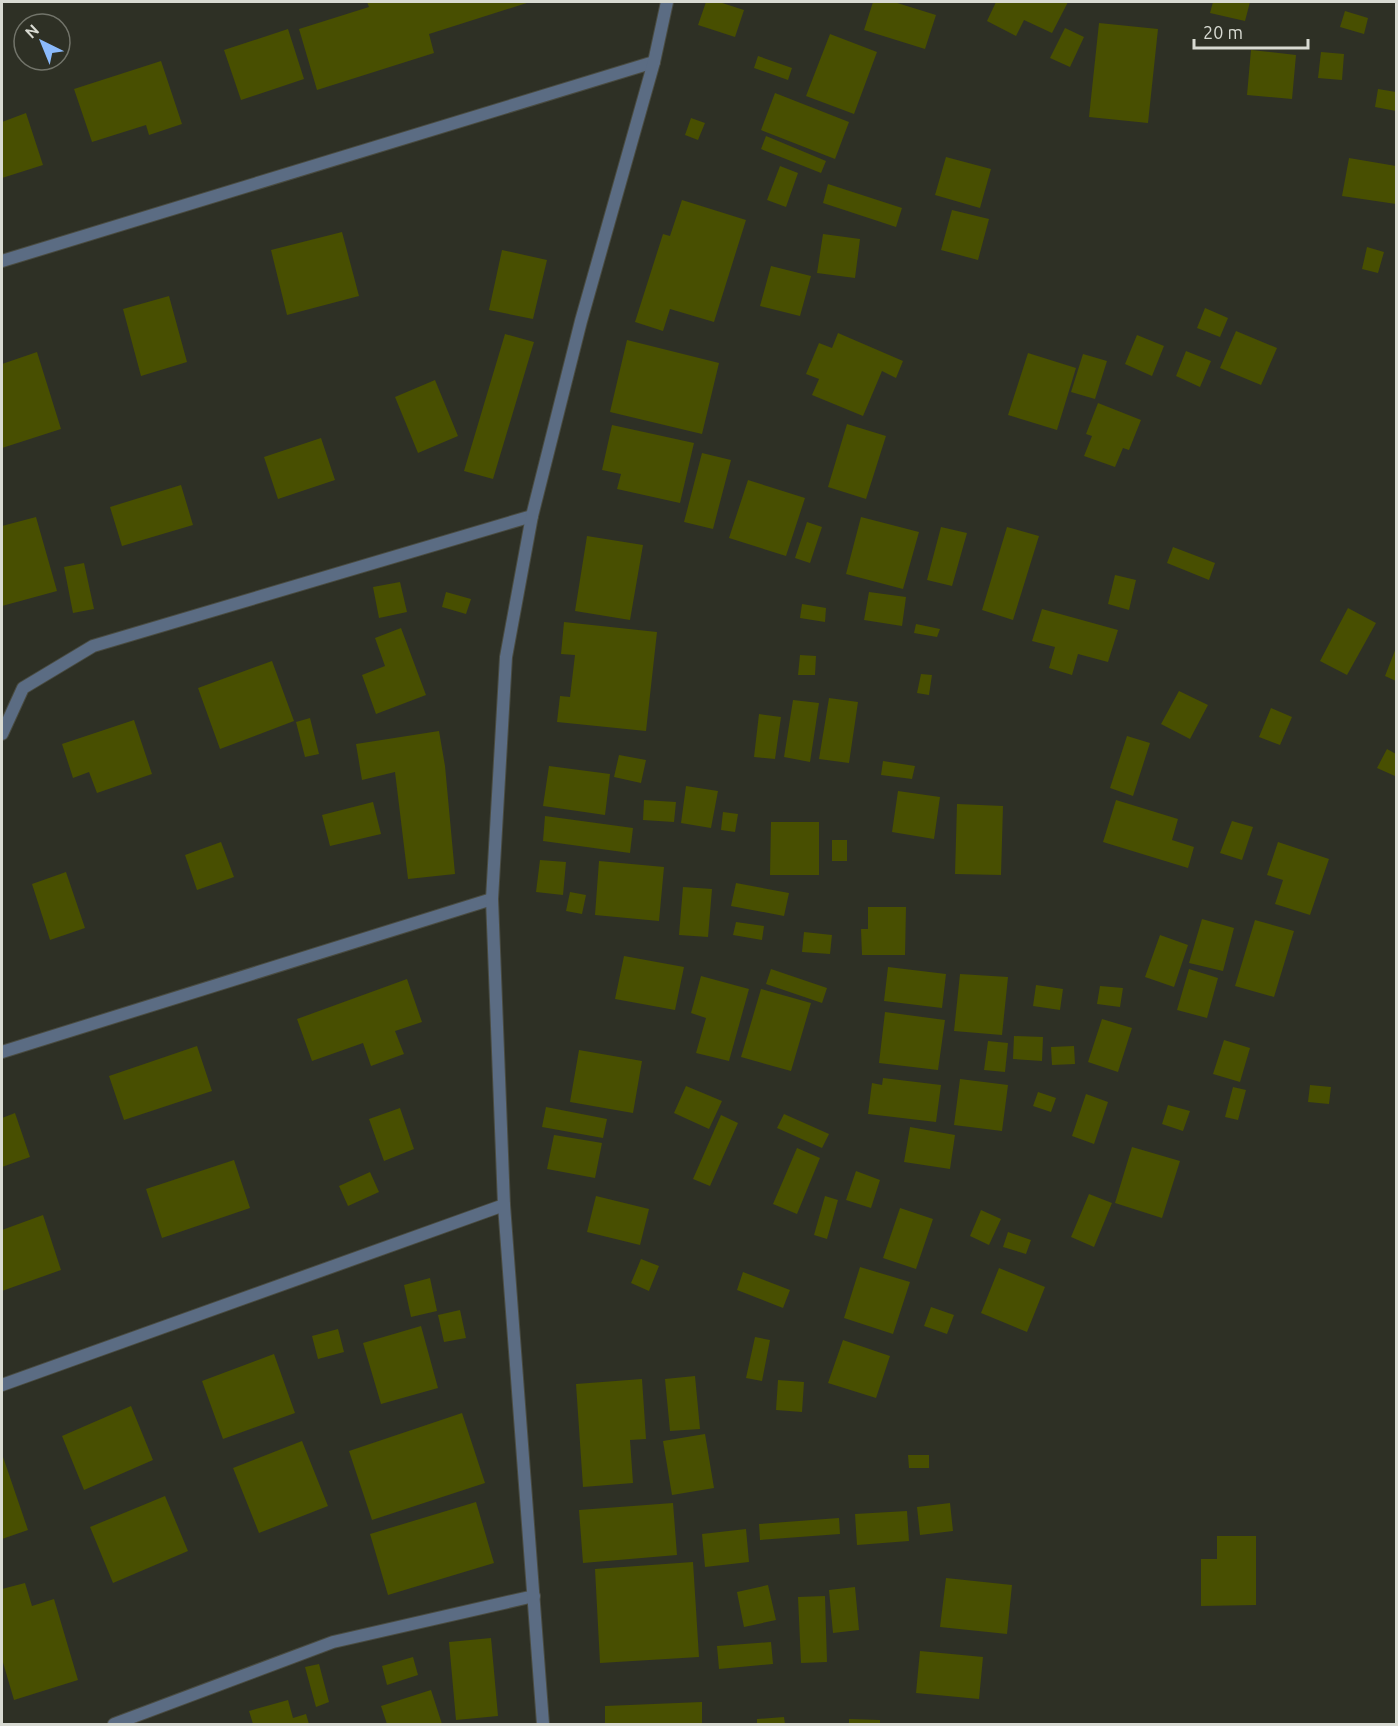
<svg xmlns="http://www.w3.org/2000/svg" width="1398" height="1726" font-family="Ubuntu,sans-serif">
  <rect width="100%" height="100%" fill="#2e3025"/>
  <path fill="#484f01" d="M367 2H530L429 34 434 53 317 90 299 29 369 7Z
    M706 2H719L744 10 735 37 698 25Z
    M873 2H894L936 15 925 49 864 30Z
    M996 2H1068L1052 33 1024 20 1016 36 987 21Z
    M1213 2H1250L1245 21 1210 13Z
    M1345 11 1368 18 1364 34 1340 27Z
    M1099 23 1158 29 1148 123 1089 117Z
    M1065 28 1084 37 1070 67 1050 58Z
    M288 29 304 79 241 100 224 50Z
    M830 34 877 52 854 114 806 96Z
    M1251 50 1296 55 1292 99 1247 95Z
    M1321 52 1344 54 1342 80 1318 78Z
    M758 56 792 68 788 80 754 68Z
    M161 61 182 124 149 135 146 125 92 142 74 89Z
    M1378 89 1396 92V111L1375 107Z
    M775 93 849 122 835 159 761 130Z
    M26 113 43 165 2 178V122Z
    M691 118 705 123 698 140 685 135Z
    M766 136 826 161 821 173 761 149Z
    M946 157 991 169 980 208 935 195Z
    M1349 158 1396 166V204L1342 196Z
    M780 166 798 173 786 207 767 200Z
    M828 184 902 208 896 227 823 203Z
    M682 200 746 220 714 322 670 309 663 331 635 322 663 234 670 236Z
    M952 210 989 219 978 260 941 250Z
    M342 232 359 296 287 315 271 250Z
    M823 234 860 239 855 278 817 273Z
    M1367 247 1384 252 1378 273 1362 269Z
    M502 250 547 260 533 319 489 310Z
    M771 266 811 276 800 316 760 306Z
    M169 296 187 362 141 376 123 309Z
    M1205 308 1228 318 1220 337 1197 328Z
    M1236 331 1277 348 1261 385 1220 368Z
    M838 333 903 361 896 378 882 371 863 416 812 395 819 379 806 374 819 343 832 348Z
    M505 334 534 342 493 479 464 471Z
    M1137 335 1164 346 1152 376 1125 364Z
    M627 340 719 363 702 434 610 412Z
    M1186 351 1211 361 1200 387 1176 376Z
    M37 352 61 429 2 448V364Z
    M1028 353 1076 368 1057 430 1008 415Z
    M1083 354 1107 361 1095 399 1071 392Z
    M435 380 458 436 418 453 395 397Z
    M1098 403 1141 420 1129 450 1123 448 1115 467 1084 456 1092 436 1086 434Z
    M847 424 886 436 866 499 828 487Z
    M612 425 694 443 680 503 617 489 621 474 602 470Z
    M321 438 335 480 278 499 264 457Z
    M702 453 731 460 713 529 684 522Z
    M748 480 805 498 786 556 729 538Z
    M181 485 193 525 122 546 110 507Z
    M36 517 57 591 2 606V526Z
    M861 517 919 532 903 589 846 574Z
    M807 522 822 527 810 563 795 558Z
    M941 527 967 533 952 586 927 580Z
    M1007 527 1039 536 1013 620 982 610Z
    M587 536 643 545 630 620 575 611Z
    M1173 547 1215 563 1209 580 1167 563Z
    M84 563 94 609 73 613 64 567Z
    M1115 575 1136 580 1129 610 1108 604Z
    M400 582 407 612 379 618 373 587Z
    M446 592 471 599 466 614 442 607Z
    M869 592 906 597 902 626 864 620Z
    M802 604 826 608 825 622 800 618Z
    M1348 608 1376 623 1347 675 1320 661Z
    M1042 609 1118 630 1108 662 1078 654 1072 675 1049 668 1055 647 1032 641Z
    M564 622 657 632 646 731 557 722 560 696 570 697 575 655 561 654Z
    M916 624 940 629 937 637 914 633Z
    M401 628 426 695 376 714 362 675 385 666 375 638Z
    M1396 648V681L1385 676Z
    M800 655 816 656 815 675H798Z
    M272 661 294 721 220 749 198 688Z
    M921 674 932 675 929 695 917 693Z
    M1179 691 1208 705 1190 739 1161 724Z
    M829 698 858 702 849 763 819 759Z
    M793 700 819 703 810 762 784 757Z
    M1271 708 1292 717 1280 745 1259 737Z
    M759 714 781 717 775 759 754 757Z
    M310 718 319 754 305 757 296 722Z
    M134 720 152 774 97 793 89 772 73 778 62 744Z
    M439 731 445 766 455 874 408 879 395 772 362 780 356 744Z
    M1127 736 1150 743 1133 796 1110 788Z
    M1387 749 1396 754 1395 776 1377 768Z
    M619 755 646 760 641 783 614 777Z
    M883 761 915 766 912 779 881 775Z
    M549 766 610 774 605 815 543 806Z
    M686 786 718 791 711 828 681 823Z
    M898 791 940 797 934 839 892 832Z
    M644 800 676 802 674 822 643 820Z
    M1116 800 1178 819 1172 840 1194 847 1188 868 1103 842Z
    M373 802 381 834 330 846 322 815Z
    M957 804 1003 806 1001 875 955 874Z
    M723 812 738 814 735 832 721 830Z
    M545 816 633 828 630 853 543 841Z
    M1232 821 1253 827 1242 860 1220 853Z
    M771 822H819V875H770Z
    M832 840H847V861H832Z
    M221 842 234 877 197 890 185 855Z
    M1278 842 1329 859 1310 915 1275 904 1283 880 1267 875Z
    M540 860 566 862 563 895 536 892Z
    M599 861 664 867 659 921 595 915Z
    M66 872 85 928 50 940 32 884Z
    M736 883 789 893 784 916 731 906Z
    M683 887 712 889 708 937 679 935Z
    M570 892 586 895 582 914 566 911Z
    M868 907H906L905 955H862L861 929H868Z
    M1202 919 1234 928 1223 971 1189 963Z
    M1255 920 1294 931 1274 997 1235 986Z
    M736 922 764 926 762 940 733 935Z
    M804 932 832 935 830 954 802 952Z
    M1160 935 1188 945 1174 987 1145 977Z
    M624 956 684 967 675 1010 615 999Z
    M888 967 946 974 942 1008 884 1001Z
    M771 969 827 988 822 1003 766 984Z
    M1189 969 1218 978 1207 1018 1177 1010Z
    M960 974 1008 977 1002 1035 954 1031Z
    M701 976 749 989 729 1061 696 1053 706 1018 691 1013Z
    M407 979 422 1022 395 1031 404 1054 371 1066 363 1043 312 1061 297 1019Z
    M1036 985 1063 989 1060 1010 1033 1006Z
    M1100 986 1123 988 1120 1007 1097 1004Z
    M761 989 811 1003 791 1071 741 1057Z
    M885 1012 945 1020 938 1070 879 1063Z
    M1102 1019 1132 1028 1118 1072 1088 1062Z
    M1014 1036 1043 1037 1042 1061 1013 1059Z
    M1224 1040 1250 1048 1240 1082 1213 1074Z
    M988 1041 1008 1043 1005 1072 984 1070Z
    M197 1046 212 1091 124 1120 109 1076Z
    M1074 1046 1075 1064 1052 1065 1051 1047Z
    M579 1050 642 1061 633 1113 570 1102Z
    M883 1078 941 1085 936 1122 868 1114 872 1083 882 1085Z
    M960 1079 1008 1085 1002 1131 954 1125Z
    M1310 1085 1331 1087 1329 1104 1308 1102Z
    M686 1086 722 1101 709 1129 674 1113Z
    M1233 1087 1246 1090 1238 1120 1225 1117Z
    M1038 1092 1056 1098 1051 1112 1033 1106Z
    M1086 1094 1108 1102 1094 1144 1072 1136Z
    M1168 1105 1190 1111 1183 1131 1162 1124Z
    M546 1107 607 1119 603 1138 542 1127Z
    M400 1108 414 1149 384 1161 369 1119Z
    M15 1113 30 1157 2 1167V1118Z
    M784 1114 829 1134 822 1148 777 1128Z
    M721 1115 738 1123 710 1186 693 1179Z
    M910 1127 955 1135 950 1169 904 1162Z
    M554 1135 602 1143 595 1178 547 1169Z
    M1132 1147 1180 1161 1162 1218 1115 1203Z
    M797 1148 820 1158 797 1214 773 1204Z
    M234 1160 250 1208 162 1238 146 1189Z
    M856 1171 880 1180 871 1208 846 1200Z
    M370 1172 379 1192 348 1206 339 1186Z
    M1089 1194 1112 1203 1094 1247 1071 1237Z
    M596 1196 649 1209 640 1245 587 1232Z
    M825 1196 838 1200 827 1239 814 1235Z
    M900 1208 933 1219 916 1269 883 1258Z
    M981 1210 1001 1219 989 1245 970 1236Z
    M43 1215 61 1270 2 1291V1230Z
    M1008 1232 1031 1240 1026 1254 1003 1247Z
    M641 1259 659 1266 649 1291 631 1283Z
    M860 1267 910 1282 893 1334 844 1318Z
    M999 1268 1045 1287 1027 1332 981 1313Z
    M743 1272 790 1290 783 1308 737 1290Z
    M430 1278 437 1311 411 1317 404 1285Z
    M931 1307 954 1315 947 1334 924 1326Z
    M460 1310 466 1338 444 1342 438 1315Z
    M421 1326 438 1388 381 1404 363 1343Z
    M338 1329 344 1352 318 1359 312 1336Z
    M755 1337 770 1340 762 1381 746 1378Z
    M843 1340 890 1356 876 1398 828 1383Z
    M274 1354 295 1413 223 1439 202 1381Z
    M695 1376 700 1429 670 1431 665 1379Z
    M642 1379 646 1439 630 1440 633 1483 583 1487 576 1384Z
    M778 1380 804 1382 802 1412 776 1410Z
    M131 1406 153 1460 84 1490 62 1436Z
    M462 1413 485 1483 372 1520 349 1451Z
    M705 1434 714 1488 672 1495 663 1441Z
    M302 1441 328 1506 259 1533 233 1468Z
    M2 1454 28 1530 2 1539Z
    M908 1455H929V1468H909Z
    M165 1496 188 1551 113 1583 90 1527Z
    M476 1502 494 1563 388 1595 370 1534Z
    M673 1503 677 1555 583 1563 579 1510Z
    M950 1503 953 1531 920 1535 917 1507Z
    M907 1511 909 1541 857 1545 855 1514Z
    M839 1518 840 1534 760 1540 759 1524Z
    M746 1529 749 1562 705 1567 702 1534Z
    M1217 1536H1256V1605L1201 1606V1559H1217Z
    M693 1562 699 1657 600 1663 595 1569Z
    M946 1578 1012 1585 1007 1634 940 1627Z
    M25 1583 32 1606 54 1599 78 1680 14 1700 2 1659V1589Z
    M768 1585 776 1620 744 1627 737 1592Z
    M855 1587 859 1630 833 1633 829 1590Z
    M825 1596 827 1662 801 1663 798 1597Z
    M491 1638 498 1716 456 1720 449 1642Z
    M771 1642 773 1664 719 1669 717 1646Z
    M920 1651 983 1657 979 1699 916 1693Z
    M413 1657 418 1675 387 1685 382 1666Z
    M319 1664 329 1702 316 1707 305 1667Z
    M431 1690 442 1724H387L381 1706Z
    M288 1700 293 1718 306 1714 309 1724H253L249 1711Z
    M702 1702V1724H605V1706Z
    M784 1717 785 1724H757V1719Z
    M849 1719 880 1720V1724H849Z"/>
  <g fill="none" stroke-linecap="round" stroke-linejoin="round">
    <defs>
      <path id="minor" d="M2 261 654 62
        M2 734 23 688 93 646 532 516
        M2 1052 492 899
        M2 1385 504 1205
        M114 1724 333 1642 534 1596"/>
      <path id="tertiary" d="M543 1724 504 1205 492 899 506 657 532 516 581 321 654 62 667 2"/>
    </defs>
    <use href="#minor" stroke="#494b41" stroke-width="14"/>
    <use href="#tertiary" stroke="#494b41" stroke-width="14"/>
    <use href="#minor" stroke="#5b6c83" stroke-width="12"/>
    <use href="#tertiary" stroke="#5b6c83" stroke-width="12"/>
  </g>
  <rect width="1398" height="1726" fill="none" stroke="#d8dad2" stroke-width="6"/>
  <g transform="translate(42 42) rotate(317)"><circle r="28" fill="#2e3025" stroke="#72746a" stroke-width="1.5"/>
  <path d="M0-4.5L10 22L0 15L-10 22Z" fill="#8bbafc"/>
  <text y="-9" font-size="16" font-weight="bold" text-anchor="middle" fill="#d8dad2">N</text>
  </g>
  <path d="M1194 39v9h114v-9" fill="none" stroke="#d8dad2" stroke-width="3"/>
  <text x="1203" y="39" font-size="18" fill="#d8dad2" stroke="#2e3025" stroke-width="4.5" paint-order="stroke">20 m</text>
</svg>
